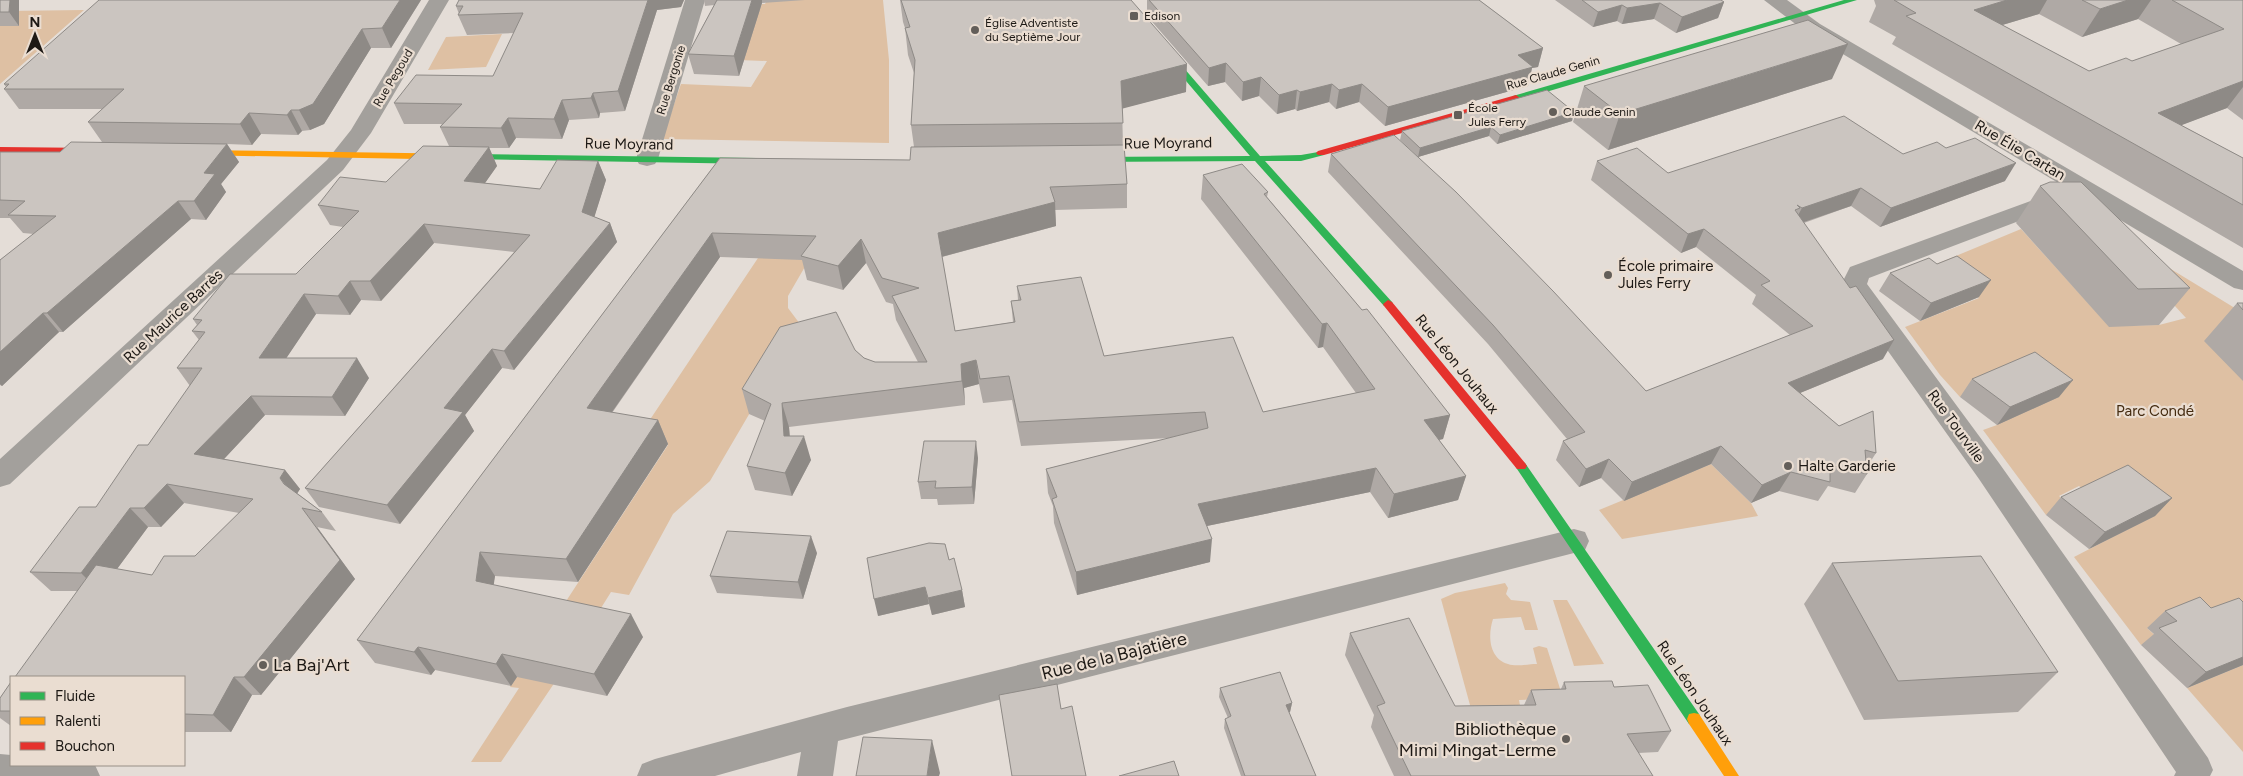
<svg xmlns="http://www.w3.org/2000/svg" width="2243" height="776" font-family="Figtree,sans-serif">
  <rect width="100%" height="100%" fill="#e4ddd7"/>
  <path fill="#dec0a3" d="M767 0H883L889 60V143L662 139 681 84 751 87 767 61 738 60 762 4H765Z
    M0 3 6 11 84 10 0 84Z
    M502 34 486 67 428 70 446 37Z
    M2102 227 2243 313V636L2147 628 2158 638 2141 645 2074 557 2155 515 2090 494 2079 486 2059 496 2069 504 2046 515 1983 430 1997 425 1981 387 1960 397 1940 375 1905 327 1979 298 1934 265 2021 229 2109 326 2159 325 2186 318Z
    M758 258H810L788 296V308L815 344 785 353 710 481 673 514 629 595 611 592 553 685 501 762H471L519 688 510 687 668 445 637 439Z
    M1711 464 1751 503 1758 516 1622 539 1599 510Z
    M1505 583 1508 588 1506 594 1511 600 1530 602 1538 630H1525L1521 617 1493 619C1488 634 1488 658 1508 664 1516 667 1528 664 1537 664L1533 648 1539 646 1547 648 1563 698 1519 700 1521 711 1476 727 1441 599 1455 593Z
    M1553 600H1567L1604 664 1574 666Z
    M2243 665V752L2187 688Z"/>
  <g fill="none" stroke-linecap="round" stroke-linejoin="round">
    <path fill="#a3a09c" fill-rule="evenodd" d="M429 0H449L371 133 343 170 10 484 0 487V459L327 160 351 130Z
      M685 0H705L658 159 655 164 647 166 639 164 636 159Z
      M1764 0H1787L1820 24 2243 271V290L2234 288 1806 32Z
      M2058 191 2066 193 2070 198 2066 203 1869 278 1867 284 1999 463 2208 758 2213 770 2210 776H2174L2176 772 1979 479 1841 285 1850 267Z
      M1574 529 1585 532 1589 541 1585 550 1574 553 838 741 833 776H797L801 752 715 776H637L642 764 655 759 847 707Z
      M0 754 11 755V765H95L100 776H0Z"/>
    <path fill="#30b455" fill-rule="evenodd" d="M1117 0H1125L1260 156 1301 155 1324 151V155L1301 161H1265L1392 302 1393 304 1392 306H1384L1255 161 1086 162V158L1089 157 1250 156Z
      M1844 0H1857L1519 100 1516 101 1512 98 1513 96Z
      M472 154 756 158 761 161 756 164 469 159 467 157Z
      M1521 461 1525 463 1699 714 1701 719 1699 724 1694 725 1689 724 1517 469 1515 466 1517 463Z"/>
    <path fill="#ff9f0a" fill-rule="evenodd" d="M196 150 472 154 477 157 472 160 193 155 191 153Z
      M1694 713 1699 714 1739 776H1724L1689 724 1687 719 1689 714Z"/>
    <path fill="#e5322d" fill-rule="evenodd" d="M1516 95 1520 98 1519 100 1324 155H1318L1316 153 1318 151Z
      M0 147 98 148 103 151 98 154 0 153Z
      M1388 300 1392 302 1525 463 1527 466 1525 469H1517L1384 306 1383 304Z"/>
  </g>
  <path fill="#afa9a5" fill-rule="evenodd" d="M0 0H19V26H0Z
    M421 0 391 48H371L324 124 310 130 302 131 298 135 261 134 252 145 227 144 239 162 221 184 226 192 206 220 191 219 63 332H59L2 386 0 385V260L34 234 23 233 10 218H0V152H60L102 142 88 122 102 109H19L4 89 6 87 4 84Z
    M459 0H684L681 7 657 10 625 111 600 113 599 118 569 120 562 139 516 138 509 148H489L497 166 485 183 540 189 598 161 606 180 594 217 610 223 617 242 514 370 502 368 465 415 474 431 400 524 319 507 305 488 514 252 434 243 381 301 361 300 350 315 316 314 286 358 369 378 345 416 265 415 224 459 285 470 300 489 297 493 322 512 336 531 317 527 355 579 261 695H252L231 732H184V677L77 591H51L30 572 96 507 148 445 190 386 177 368 199 340 192 331 197 325 193 319 296 274 343 227 330 225 318 205 386 182 449 146 440 127 442 124H404L394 103 493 76 514 33 467 35 458 15 459 14 456 6ZM184 503 239 513 195 556 152 575 117 569 148 527H161Z
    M704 0H805L762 3 739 76 694 74 688 54 714 5 705 6Z
    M900 0H1131L1186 92 1122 108 1123 145 1127 184V208L1055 210 1056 226 942 257 955 331 1013 322 1011 301 1018 300 1017 286 1104 356 1263 412 1356 393 1323 347 1318 348 1201 199 1203 175 1268 192 1267 197 1450 415 1443 439 1439 440 1466 476 1458 500 1388 518 1370 492 1207 526 1210 562 1077 595 1054 523 1053 506 1048 493 1046 469 1170 438 1021 446 1012 400 983 403 979 384 964 388 965 405 789 427 790 436 811 460 792 496 755 490 747 466 765 421 749 414 742 389 855 350 864 358 875 362H918L896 320 893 304 886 302 866 263 843 290 807 280 802 260 720 257 612 413 658 420 668 444 578 582 495 576 493 585 643 637 607 696 517 677 511 686 435 670 431 675 375 663 357 640 720 158 910 160 914 147 911 125 914 73 908 55 905 28 903 22Z
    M1147 0H1479L1543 48 1538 67 1532 68 1528 86 1385 126 1359 102 1336 109 1329 102 1297 111 1295 109 1277 114 1259 96 1242 101 1225 82 1208 86 1147 16Z
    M1555 0H1721L1724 2 1718 18 1676 33 1654 19 1622 24 1617 21 1593 27Z
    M1874 0H2243V120L2227 108 2181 125 2243 158V248L1892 44 1896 37 1869 22 1876 6ZM2039 14 2082 37 2138 19 2181 44 2132 61 2089 71 2002 25Z
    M1832 79 1608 150 1573 122 1584 86Z
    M1574 112 1572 121 1497 144 1489 136 1418 157 1400 140 1402 131Z
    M1331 154 1646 391 1790 335 1752 304 1756 295 1696 247 1681 253 1591 180 1597 161 1668 173 1903 154 2005 181 1880 227 1851 206 1804 223 1883 359 1800 393 1839 426 1876 453 1867 467V474L1855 493 1828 486 1818 501 1779 491 1751 503 1711 464 1624 501 1601 478 1579 487 1556 460 1563 441 1567 439 1488 344 1328 172Z
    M2040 186 2190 288 2159 325 2109 327 2016 223Z
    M1937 264 1979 297 1920 321 1879 291 1890 273Z
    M2237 303H2243V381L2204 341Z
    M1972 379 2059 397 1997 425 1960 397Z
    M978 458 974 504 938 505 937 499H921L918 482Z
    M2061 497 2172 498 2155 516 2089 549 2046 515Z
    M817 553 803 599 717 593 710 576Z
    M949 560 962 590 965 607 932 615 929 604 878 616Z
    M1832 563 2058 672 2018 712 1864 720 1804 604Z
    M2243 602V665L2187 688 2141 645 2154 634 2147 628 2165 611 2211 608Z
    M1350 633 1455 706 1524 705 1531 690 1561 689 1564 682 1614 687 1671 731 1658 752 1638 753 1653 776H1394L1371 727 1374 715 1345 655Z
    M11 682V726L0 718V698Z
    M1220 688 1292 703 1290 712H1289L1316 776H1241L1224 728 1225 719 1228 718 1219 697Z
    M999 695 1061 709 1086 776H1012Z"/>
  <path fill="#8e8a86" d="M10 0H19V26L9 12Z
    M400 0H421L391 48 382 28Z
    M648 0H684L681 7 657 10 625 111 618 91Z
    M752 0H762V3L739 76 734 56Z
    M2007 0H2047L2039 14 1959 38 1974 10Z
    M2128 0H2151L2138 19 2082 37 2100 9Z
    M1724 2 1718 18 1676 33 1682 17Z
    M1660 3 1654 19 1622 24 1627 8Z
    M1622 5 1617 21 1593 27 1598 12Z
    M362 29 371 48 324 124 310 130 299 110Z
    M1848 44 1832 79 1608 150 1620 114Z
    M1543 48 1538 67 1532 68 1528 86 1385 126 1388 107 1518 55Z
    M1226 63 1225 82 1208 86 1209 68Z
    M1187 64 1186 92 1121 109V81Z
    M1261 77 1259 96 1242 101 1243 82Z
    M2243 81V87L2227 108 2137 142 2158 113Z
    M1332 84 1329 102 1297 111 1300 92Z
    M1362 84 1359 102 1336 109 1339 90Z
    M1297 90 1295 109 1277 114 1279 95Z
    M593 93 600 113 599 118 591 98Z
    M562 100 569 120 562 139 554 119Z
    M291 110 302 131 298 135 287 115Z
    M1574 112 1572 121 1497 144 1500 135Z
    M249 113 261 134 252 145 240 124Z
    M508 118 516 138 509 148 501 128Z
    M1491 127 1489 136 1418 157 1420 148Z
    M227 144 239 162 221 184 226 192 206 220 194 201 204 173Z
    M489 147 497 166 473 200 464 181Z
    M598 161 606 180 590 231 582 212Z
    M2016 163 2005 181 1880 227 1891 208Z
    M1861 188 1851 206 1792 226 1802 208Z
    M178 201 191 219 63 332 47 313Z
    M1055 202 1056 226 941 257 938 233Z
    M610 223 617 242 514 370 504 351Z
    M424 224 434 243 381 301 370 281Z
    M1704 229 1696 247 1681 253 1688 234Z
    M712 233 720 257 598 432 587 408Z
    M861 239 866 263 843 290 838 266Z
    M1991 280 1979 297 1920 321 1931 303Z
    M350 281 361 300 350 315 338 296Z
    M304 294 316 314 273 378 259 358Z
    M43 313 59 332 2 386 0 384V352Z
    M1327 323 1323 347 1318 348 1322 324Z
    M1894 340 1883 359 1778 402 1788 383Z
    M492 349 502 368 465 415 474 431 400 524 387 505 444 408Z
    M357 358 369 378 345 416 332 397Z
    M976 360 979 384 964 388 965 405 962 381 961 364Z
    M2073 380 2059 397 1997 425 2010 407Z
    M251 396 265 415 210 474 194 454Z
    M782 403 789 427 791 460 804 436 811 460 792 496 785 473 784 436Z
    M1450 415 1443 439 1418 444 1424 420Z
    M658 420 668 444 578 582 566 559Z
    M976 441 978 458 974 504 972 487Z
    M1721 446 1711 464 1624 501 1632 482Z
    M1609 459 1601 478 1579 487 1586 469Z
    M1376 468 1370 492 1197 528 1198 504Z
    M285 470 300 489 295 497 280 478Z
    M1791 472 1779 491 1751 503 1762 485Z
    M1466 476 1458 500 1388 518 1394 494Z
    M167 484 184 503 161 527 144 508Z
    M2172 498 2155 516 2089 549 2105 532Z
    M130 508 148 527 100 592 81 573Z
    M317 527 355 579 261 695 244 677Z
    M811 536 817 553 803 599 798 582Z
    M1212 539 1210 562 1077 595 1076 572Z
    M480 552 495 576 491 604 476 581Z
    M925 587 929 604 878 616 874 599Z
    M962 590 965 607 932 615 928 598Z
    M631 614 643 637 607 696 594 674Z
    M418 647 435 670 431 675 414 652Z
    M502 654 517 677 511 686 496 664Z
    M2243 657V665L2187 688 2206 672Z
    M234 677 252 695 231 732 213 715Z
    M1292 703 1290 712 1285 714 1286 705Z
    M932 740 940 773 939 776H927Z"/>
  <path fill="#cbc5c0" stroke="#8e8a86" d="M0 0H10L9 12H0Z
    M99 0H400L382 28 362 29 313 104 299 110H291L287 115 249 113 240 124 88 122 124 89H4L9 84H4Z
    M459 0H648L618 91 593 93 591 98 562 100 554 119 508 118 501 128 440 127 462 104 394 103 416 75 493 76 523 13 458 15 463 6H456Z
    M717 0H752L734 56 688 54Z
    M901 0H1131L1187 64 1121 81 1123 123 911 125 915 60 905 28 910 27Z
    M1149 0H1479L1543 48 1518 55 1533 67 1388 107 1362 84 1339 90 1332 84 1300 92 1297 90 1279 95 1261 77 1243 82 1226 63 1209 68Z
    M1582 0H1721L1724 2 1682 17 1660 3 1627 8 1622 5 1598 12Z
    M1894 0H2007L1974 10 2089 71 2126 58 2132 61 2224 29 2172 0H2243V81L2158 113 2243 158V205L1906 16 1916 13Z
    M2082 0H2128L2100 9Z
    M1808 20 1848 44 1620 114 1584 86Z
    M1547 90 1574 112 1500 135 1491 127 1420 148 1402 131Z
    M1844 116 1903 154 1937 142 1946 148 1975 138 2016 163 1891 208 1861 188 1802 208 1797 205 1800 208 1795 210 1850 288 1856 286 1894 340 1788 383 1839 426 1873 411 1876 453 1865 450 1867 474 1830 465V482L1791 472 1762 485 1721 446 1632 482 1609 459 1586 469 1563 441 1585 432 1493 325 1331 154 1394 135 1456 192 1553 291 1646 391 1813 326 1761 285 1770 281 1704 229 1688 234 1597 161 1637 148 1668 173Z
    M71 142 227 144 204 173 215 174 194 201H178L47 313H43L0 352V260L56 216 8 215 25 201 0 200V152H60Z
    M1124 145 1127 184 1050 187 1055 202 938 233 955 331 1015 322 1011 301 1021 300 1017 286 1081 277 1104 356 1233 337 1263 412 1375 389 1327 323 1322 324 1203 175 1242 164 1268 192 1264 194 1362 310 1367 309 1450 415 1424 420 1466 476 1394 494 1376 468 1198 504 1212 539 1076 572 1052 499 1057 497 1046 469 1208 428 1205 412 1019 422 1009 376 980 379 976 360 961 364 962 381 782 403 784 436H804L785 473 747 466 771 404 742 389 780 327 836 312 855 350 864 358 875 362H927L892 296 919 288 882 278 861 239 838 266 801 256 816 236 712 233 587 408 658 420 566 559 480 552 476 581 631 614 594 674 502 654 496 664 418 647 414 652 357 640 720 158 910 160 911 147Z
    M423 146 489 147 464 181 540 189 557 160 598 161 582 212 610 223 504 351 492 349 444 408 463 412 387 505 305 488 530 235 424 224 370 281H350L338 296 304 294 259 358H357L332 397 251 396 194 454 285 470 280 478 284 484 322 512 302 508 340 560 244 677H234L213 715 184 714V677H15L96 565 152 575 164 556H195L253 499 167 484 144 508H130L81 573 30 572 79 507H96L138 445H148L202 368H177L205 332 192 331 202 320 193 319 230 274H296L359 211 318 205 340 177 386 182Z
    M2050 182H2081L2190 288 2138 289 2040 186Z
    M1957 256 1991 280 1931 303 1890 273 1929 258 1937 264Z
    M2237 303H2243V310Z
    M2035 352 2073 380 2010 407 1972 379Z
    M924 441H976L972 487 935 488 936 481 918 482Z
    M2128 465 2172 498 2105 532 2061 497Z
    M727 531 811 536 798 582 710 576Z
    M929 543 945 544 949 560 954 558 962 590 928 598 925 587 874 599 867 558Z
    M1981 556 2058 672 1898 681 1832 563Z
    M2200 597 2211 608 2239 598 2243 602V657L2206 672 2159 628 2177 621 2165 611Z
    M1409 618 1455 706 1536 705 1531 690 1566 689 1564 682 1612 681 1614 687 1648 685 1671 731 1627 734 1653 776H1411L1377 706 1385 703 1350 633Z
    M1280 672 1292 703 1286 705 1316 776H1245L1225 719 1231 716 1220 688Z
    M11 682V711H0V698Z
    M1057 684 1061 709 1072 706 1086 776H1012L999 695Z
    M863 737 932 740 927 776H856Z
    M1174 761 1179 776H1119Z"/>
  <g fill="#635e59" stroke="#eaddd1" stroke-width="2">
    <rect x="1129" y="11" width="10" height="10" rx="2.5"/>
    <circle cx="975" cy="30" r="5"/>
    <circle cx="1553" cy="112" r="5"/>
    <rect x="1453" y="110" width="10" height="10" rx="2.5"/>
    <circle cx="1608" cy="275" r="5"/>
    <circle cx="1788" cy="466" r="5"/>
    <circle cx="263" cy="665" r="5"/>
    <circle cx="1566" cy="739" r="5"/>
  </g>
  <g text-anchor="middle" stroke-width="4.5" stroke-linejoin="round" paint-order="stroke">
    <g font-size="12" fill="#1d1915" stroke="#eaddd1" text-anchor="start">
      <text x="1144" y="20">Edison</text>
      <text x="985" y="27">Église Adventiste<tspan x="985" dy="14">du Septième Jour</tspan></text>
      <text x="1468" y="112">École<tspan x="1468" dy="14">Jules Ferry</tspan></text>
      <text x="1563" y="116">Claude Genin</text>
    </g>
    <g font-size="12" fill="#1d1915" stroke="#eaddd1">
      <text transform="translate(1553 73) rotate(-16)" y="4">Rue Claude Genin</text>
      <text transform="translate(393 78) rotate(-59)" y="4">Rue Pegoud</text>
      <text transform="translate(671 80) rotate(-73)" y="4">Rue Bergonie</text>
    </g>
    <g font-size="15" fill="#1d1915" stroke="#eaddd1">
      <text transform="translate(1168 143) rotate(-1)" y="5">Rue Moyrand</text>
      <text transform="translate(629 144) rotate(1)" y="5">Rue Moyrand</text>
      <text transform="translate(2020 150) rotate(31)" y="5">Rue Élie Cartan</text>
      <text transform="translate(173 316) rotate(-43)" y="5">Rue Maurice Barrès</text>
      <text transform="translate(1457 364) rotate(51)" y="5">Rue Léon Jouhaux</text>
      <text transform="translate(1956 426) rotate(54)" y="5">Rue Tourville</text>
      <text transform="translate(1695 693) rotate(56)" y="5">Rue Léon Jouhaux</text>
    </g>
    <g font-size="15" fill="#1d1915" stroke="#eaddd1" text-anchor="start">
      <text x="1618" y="271">École primaire<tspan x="1618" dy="17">Jules Ferry</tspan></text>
      <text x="1798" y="471">Halte Garderie</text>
    </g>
    <g font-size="15" fill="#442b10" stroke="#eaddd1">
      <text x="2155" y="416">Parc Condé</text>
    </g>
    <g font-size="18" fill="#1d1915" stroke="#eaddd1">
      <text transform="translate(1114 656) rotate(-14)" y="6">Rue de la Bajatière</text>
    </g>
    <g font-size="18" fill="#1d1915" stroke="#eaddd1" text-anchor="start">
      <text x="273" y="671">La Baj'Art</text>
      <text x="1556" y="735" text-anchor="end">Bibliothèque<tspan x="1556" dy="21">Mimi Mingat-Lerme</tspan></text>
    </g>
  </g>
  <rect x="10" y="676" width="175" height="90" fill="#eaddd1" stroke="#988f86"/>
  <rect x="20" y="692" width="25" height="8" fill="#30b455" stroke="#988f86"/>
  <text x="55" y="701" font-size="15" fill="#1d1915">Fluide</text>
  <rect x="20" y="717" width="25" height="8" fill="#ff9f0a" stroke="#988f86"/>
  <text x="55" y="726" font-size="15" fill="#1d1915">Ralenti</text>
  <rect x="20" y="742" width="25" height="8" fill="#e5322d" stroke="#988f86"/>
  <text x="55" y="751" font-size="15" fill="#1d1915">Bouchon</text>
  <g transform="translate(35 35)" stroke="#eaddd1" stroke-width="4" paint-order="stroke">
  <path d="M0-4L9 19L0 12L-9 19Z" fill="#1d1915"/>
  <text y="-8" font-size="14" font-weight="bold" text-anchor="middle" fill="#1d1915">N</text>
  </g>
</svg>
